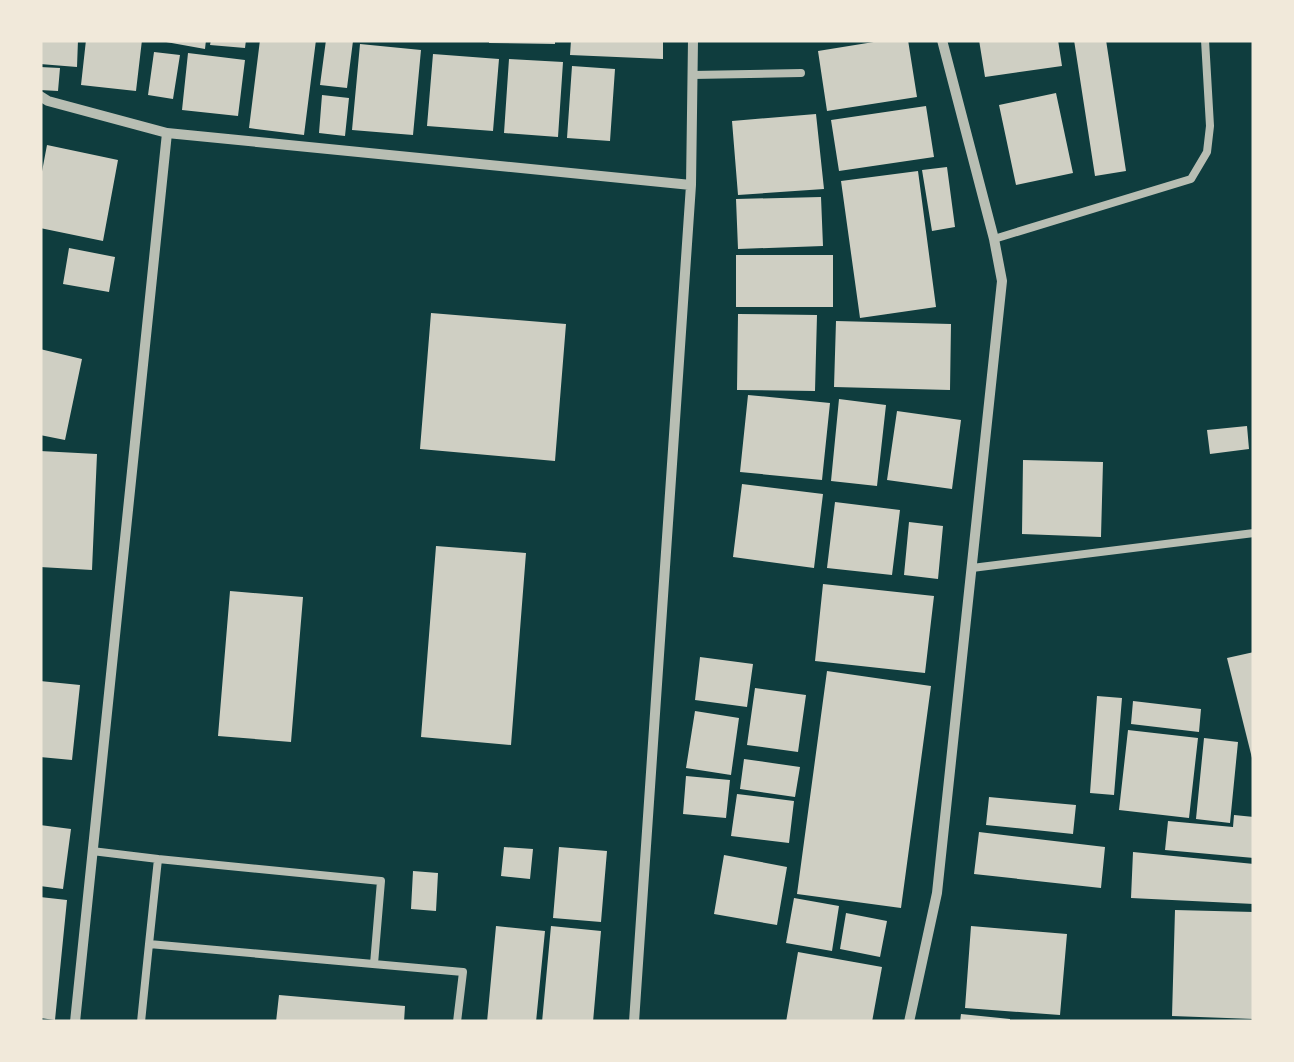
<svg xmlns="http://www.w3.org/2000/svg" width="1294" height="1062" font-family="'Roboto Condensed',sans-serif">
  <rect width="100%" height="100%" fill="#0f3d3e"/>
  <path fill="#cfcfc3" d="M40 40H78L77 67 40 64Z
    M86 40H142L136 91 81 85Z
    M155 40H206L205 49Z
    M211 40H246L245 48 210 45Z
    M260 40H316L304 135 249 128Z
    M326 40 353 41 347 88 320 85Z
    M489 40H555V44L489 43Z
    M571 40H663V59L570 55Z
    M886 40H908L917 97 827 111 818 51Z
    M979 40H1058L1062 66 985 77Z
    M1074 40H1106L1126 171 1095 176Z
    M360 44 421 50 413 135 352 130Z
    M154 52 180 55 173 99 148 95Z
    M188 53 245 60 238 116 182 110Z
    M433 54 499 59 493 131 427 126Z
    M509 59 563 62 558 137 504 133Z
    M572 66 615 69 610 141 567 138Z
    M40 67 60 68 58 91 40 90Z
    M1056 93 1073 173 1016 185 999 105Z
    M322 95 349 98 345 136 319 133Z
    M926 106 934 157 839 171 831 120Z
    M816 114 824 189 738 195 732 121Z
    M47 145 118 160 103 241 40 228V182Z
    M947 167 955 227 932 231 922 170Z
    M918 171 936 307 860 318 841 181Z
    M821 197 823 246 738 249 736 199Z
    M69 248 115 257 109 292 63 284Z
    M736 255H833V307H736Z
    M431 313 566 324 555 461 420 449Z
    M738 314 817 315 815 391 737 390Z
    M836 321 951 324 950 390 834 387Z
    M40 349 82 359 65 440 40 435Z
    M748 395 830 403 822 480 740 472Z
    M839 399 886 405 877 486 831 481Z
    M897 411 961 420 952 489 887 480Z
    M1247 426 1249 449 1210 454 1207 430Z
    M40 451 97 454 92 570 40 567Z
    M1023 460 1103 462 1101 537 1022 534Z
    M742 484 823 494 814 568 733 557Z
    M835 502 900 510 892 575 827 568Z
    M909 522 943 526 938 579 904 575Z
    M436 546 526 553 511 745 421 737Z
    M823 584 934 596 925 673 815 661Z
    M230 591 303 597 291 742 218 736Z
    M1254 652V762H1253L1227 658Z
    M700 657 753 664 747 707 695 700Z
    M827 671 931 686 901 908 797 894Z
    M40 681 80 685 72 760 40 757Z
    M755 688 806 695 798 752 747 745Z
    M1097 696 1122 698 1114 795 1090 793Z
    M1133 701 1201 709 1199 732 1131 724Z
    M695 711 739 718 731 775 686 768Z
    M1128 730 1198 738 1189 818 1119 810Z
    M1204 738 1238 742 1230 823 1196 819Z
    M744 759 800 767 795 797 740 789Z
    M686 776 730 780 726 818 683 814Z
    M737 794 794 801 789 843 731 836Z
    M989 797 1076 805 1073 834 986 825Z
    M1234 815 1254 817V858L1165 850 1168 821 1233 827Z
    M40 825 71 829 63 889 40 886Z
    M979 832 1105 847 1101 888 974 874Z
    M504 847 533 849 530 879 501 876Z
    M559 847 607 851 601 922 553 918Z
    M1133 852 1254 864V904L1131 898Z
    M724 855 787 867 777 925 714 914Z
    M413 871 438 873 436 911 411 909Z
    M40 897 67 900 55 1020 40 1018Z
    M794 898 839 906 832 951 786 943Z
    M1175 910 1254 912V1019L1172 1016Z
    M846 913 887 921 880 957 840 949Z
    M496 926 545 931 536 1022H487Z
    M551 926 601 931 593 1022H542Z
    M971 926 1067 934 1060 1015 965 1008Z
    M798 952 882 967 872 1022H786Z
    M279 995 405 1006 404 1022H276Z
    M961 1014 1010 1019V1022H960Z"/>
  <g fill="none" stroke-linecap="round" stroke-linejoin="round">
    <path stroke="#b8beb3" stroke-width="8" d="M692 75 801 73
      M994 239 1191 179 1207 152 1210 126 1205 40
      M972 568 1254 533
      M92 851 158 859
      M149 944 158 859 381 881 374 964
      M141 1022 149 944 463 972 457 1022"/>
    <path stroke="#b8beb3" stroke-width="10" d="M40 96 48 101 167 133 75 1022
      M167 133 691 185
      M634 1022 691 185 693 40
      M909 1022 937 893 1002 281 994 239 942 40"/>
  </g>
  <rect width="1294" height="1062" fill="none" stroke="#f1e9da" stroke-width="85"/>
</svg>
